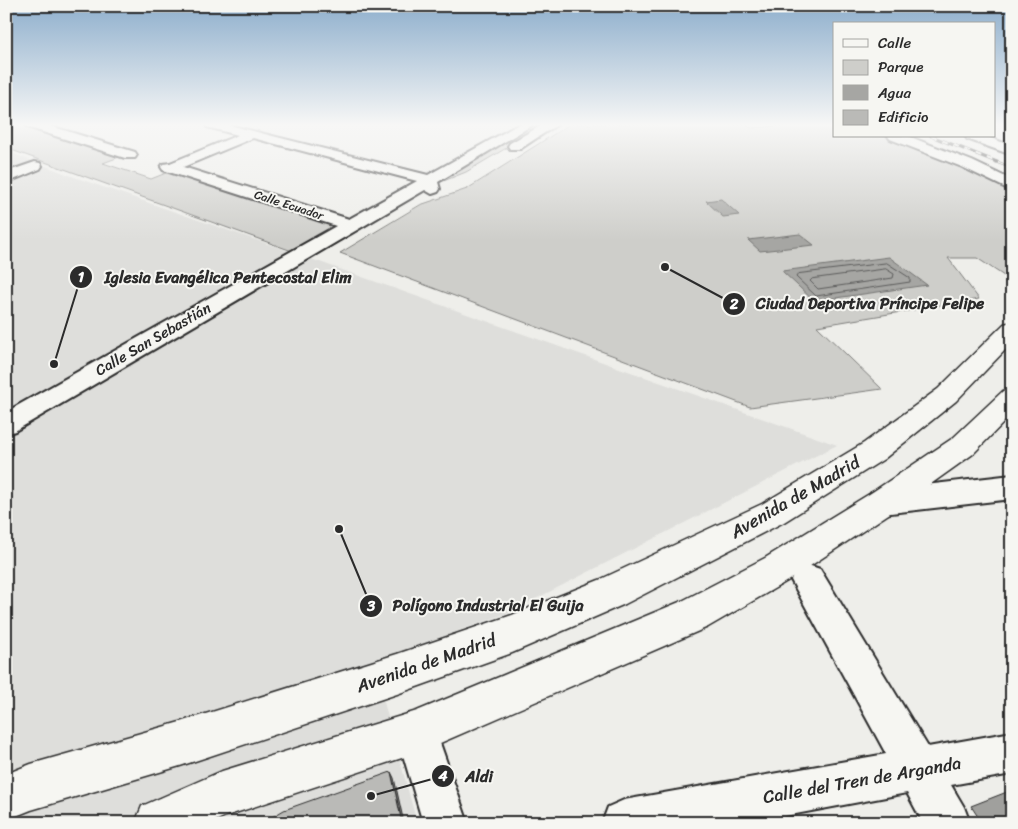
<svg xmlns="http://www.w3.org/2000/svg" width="1018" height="829" viewBox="0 0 1018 829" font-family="Sriracha,sans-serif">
<rect width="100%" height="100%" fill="#eeeeea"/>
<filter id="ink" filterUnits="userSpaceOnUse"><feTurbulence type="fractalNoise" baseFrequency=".02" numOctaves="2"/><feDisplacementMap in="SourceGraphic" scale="10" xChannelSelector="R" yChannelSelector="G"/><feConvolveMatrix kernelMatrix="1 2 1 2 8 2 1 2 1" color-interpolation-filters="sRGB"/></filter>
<g filter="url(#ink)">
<path fill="#dededb" d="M6 151 77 178 300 255 837 445 508 613 373 662 417 823H6Z"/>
<g fill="#cececa" stroke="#7c7c7a">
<path d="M6 124H23L122 156 103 163 151 179 171 171 337 225 292 251 6 148Z"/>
<path d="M570 124H744L751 128 805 124H834V136H884L974 173 1012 191V275L1007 278 977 258H948L979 299 817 326 882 389 750 407 340 253 420 205 467 189Z"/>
<path d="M524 128 535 131 466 172 431 186Z"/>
</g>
<g fill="#a6a6a3" stroke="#757573">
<path d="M721 199 739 215 723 217 706 201Z"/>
<path d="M800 234 814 245 760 251 748 240Z"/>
<path d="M889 257 927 285 814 301 782 271Z"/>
</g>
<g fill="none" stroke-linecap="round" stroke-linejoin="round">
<g stroke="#5c5c5b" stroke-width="1">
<path d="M887 263 910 278V282L816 296 796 277 798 274Z"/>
<path d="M886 269 894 274 893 278 818 289 810 281 812 279Z"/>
</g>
<defs>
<g id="street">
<path d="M26 124H44L135 152 137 155 135 158H125L27 127Z"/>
<path d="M206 124H225L428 175 519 124H534L438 182 440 189 438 192 432 194 425 190 15 431 6 434V412L336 226 163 170 161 167 163 164 170 163 238 135 207 127ZM253 138 417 181 349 219 183 167Z"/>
<path d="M544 124H558L520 149H510L508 146 510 143Z"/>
<path d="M888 136H908L972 161 1012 180V191L962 167 890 139Z"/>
<path d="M965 136H985L1012 146V155L967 139Z"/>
<path d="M35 162 40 163 42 166 40 169 6 183V172Z"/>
<path d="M1012 475V499L882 514 871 511 867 502 871 493 882 490Z"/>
<path d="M808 565 820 569 928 747 1012 732V774L951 785 964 807 970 823H923L907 793 748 823H602L608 807 624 800 886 754 791 580 796 569Z"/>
<path d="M424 734 439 740 468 823H423L403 755 409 740Z"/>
</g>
<g id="highway">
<path d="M1012 322V343L956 401 884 459 784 522 625 604 512 653 397 694 180 766 31 810 6 820V774L31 764 180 722 397 654 512 615 599 580 762 504 864 443 938 389 1004 324Z"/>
<path d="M1012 388V414L973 454 893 511 789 580 708 627 417 753 226 816 210 823H135L142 806 222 771 417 711 682 601 765 558 871 493 953 438 1003 391Z"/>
</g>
</defs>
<use href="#street" stroke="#2b2b2b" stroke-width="4"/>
<use href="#highway" stroke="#2b2b2b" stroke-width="3"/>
<use href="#street" fill="#f6f6f2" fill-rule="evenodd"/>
<use href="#highway" fill="#f6f6f2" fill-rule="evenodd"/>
<defs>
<path id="rail" d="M931 136 1012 168"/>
</defs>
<use href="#rail" stroke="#2b2b2b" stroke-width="3"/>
<use href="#rail" stroke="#f6f6f2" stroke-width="2" stroke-dasharray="6" stroke-linecap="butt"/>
</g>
<path fill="#a0a09d" stroke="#2b2b2b" d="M1012 790V823H982L971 806Z"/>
<path fill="#828280" stroke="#2b2b2b" d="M391 772 394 778 404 823H402Z"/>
<path fill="#babab7" stroke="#2b2b2b" d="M391 772 402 823H262L284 810Z"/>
</g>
<linearGradient id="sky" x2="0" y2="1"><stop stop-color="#8daecc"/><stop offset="0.52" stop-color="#f7f7f6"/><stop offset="1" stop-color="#f7f7f6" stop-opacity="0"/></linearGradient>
<rect width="1018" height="240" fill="url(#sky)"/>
<g text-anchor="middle" stroke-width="4" stroke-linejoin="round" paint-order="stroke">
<g font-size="12" fill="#2b2b2b" stroke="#f6f6f2">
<text transform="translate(289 205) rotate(18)" y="4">Calle Ecuador</text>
</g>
<g font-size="15" fill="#2b2b2b" stroke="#f6f6f2">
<text transform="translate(153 339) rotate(-30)" y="5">Calle San Sebastián</text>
</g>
<g font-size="18" fill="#2b2b2b" stroke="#f6f6f2">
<text transform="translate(795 497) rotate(-30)" y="6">Avenida de Madrid</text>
<text transform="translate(426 663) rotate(-19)" y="6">Avenida de Madrid</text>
<text transform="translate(862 780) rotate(-10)" y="6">Calle del Tren de Arganda</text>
</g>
</g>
<path fill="none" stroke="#2b2b2b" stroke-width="2" d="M54 364L81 277M665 267L734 304M339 529L371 606M371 796L443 776"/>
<g fill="#2b2b2b" stroke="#f6f6f2" stroke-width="2">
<circle cx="54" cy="364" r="5"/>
<circle cx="665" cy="267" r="5"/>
<circle cx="339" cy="529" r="5"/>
<circle cx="371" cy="796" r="5"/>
<circle cx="81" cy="277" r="12"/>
<circle cx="734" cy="304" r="12"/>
<circle cx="371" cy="606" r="12"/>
<circle cx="443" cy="776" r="12"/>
</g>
<g font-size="15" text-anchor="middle" font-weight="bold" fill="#fff">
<text x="81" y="282">1</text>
<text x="734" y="309">2</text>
<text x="371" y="611">3</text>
<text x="443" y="781">4</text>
</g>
<g font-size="16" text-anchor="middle" font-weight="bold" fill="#2b2b2b" stroke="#f6f6f2" stroke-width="4" stroke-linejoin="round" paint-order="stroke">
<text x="228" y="283">Iglesia Evangélica Pentecostal Elim</text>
<text x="870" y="309">Ciudad Deportiva Príncipe Felipe</text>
<text x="488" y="611">Polígono Industrial El Guija</text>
<text x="479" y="782">Aldi</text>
</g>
<rect width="1018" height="829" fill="none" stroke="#f6f6f2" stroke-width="25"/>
<rect x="12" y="12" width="993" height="804" fill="none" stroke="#2b2b2b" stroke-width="2" filter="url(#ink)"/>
<rect x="833" y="22" width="162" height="115" fill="#f6f6f2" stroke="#a5a5a2"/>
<rect x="843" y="39" width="25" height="8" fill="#f6f6f2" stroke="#a5a5a2"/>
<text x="878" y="48" font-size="15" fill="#2b2b2b">Calle</text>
<rect x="843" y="60" width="25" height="15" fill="#cececa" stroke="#a5a5a2"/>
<text x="878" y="72" font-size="15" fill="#2b2b2b">Parque</text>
<rect x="843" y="85" width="25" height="15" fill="#a6a6a3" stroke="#a5a5a2"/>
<text x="878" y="98" font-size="15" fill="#2b2b2b">Agua</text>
<rect x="843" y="110" width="25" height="15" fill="#babab7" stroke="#a5a5a2"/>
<text x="878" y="122" font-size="15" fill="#2b2b2b">Edificio</text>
</svg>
